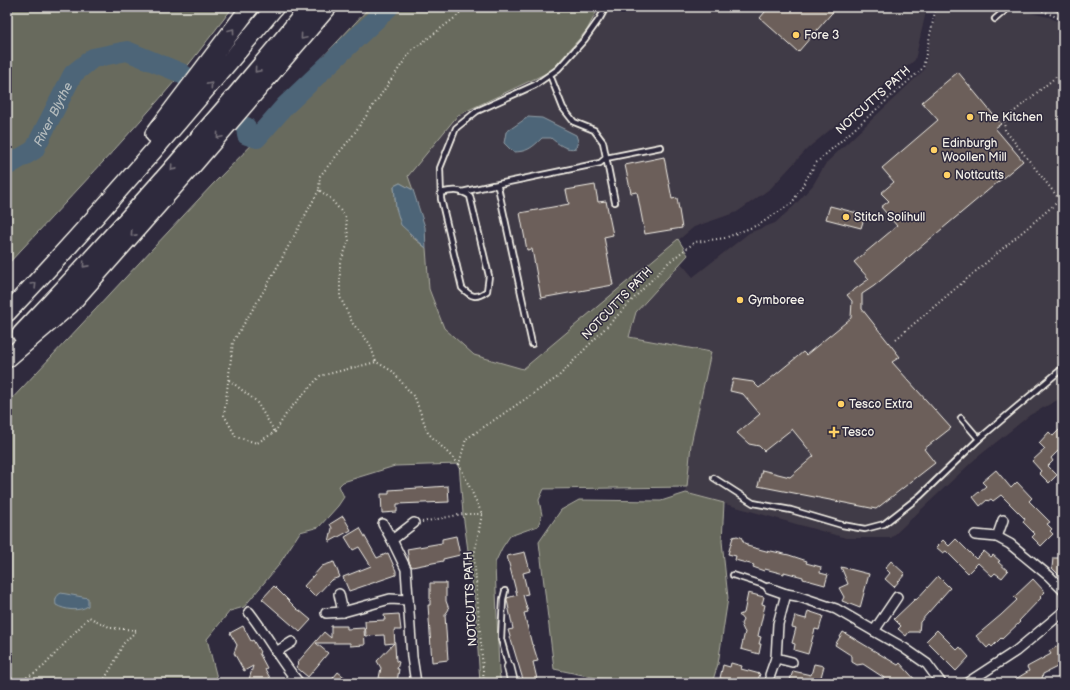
<svg xmlns="http://www.w3.org/2000/svg" width="1070" height="690" viewBox="0 0 1070 690" font-family="'Balsamiq Sans',sans-serif">
<rect width="100%" height="100%" fill="#2f2a3d"/>
<filter id="ink" filterUnits="userSpaceOnUse"><feTurbulence type="fractalNoise" baseFrequency=".025" numOctaves="2"/><feDisplacementMap in="SourceGraphic" scale="8" xChannelSelector="R" yChannelSelector="G"/><feConvolveMatrix kernelMatrix="1 2 1 2 8 2 1 2 1" color-interpolation-filters="sRGB"/></filter>
<g filter="url(#ink)">
<g fill="#413a46">
<path d="M599 7H927L915 60 808 148 771 188 737 212 694 227 523 369 474 355 444 328 429 289 425 227 408 176 458 115 551 71 587 30Z"/>
<path d="M937 7H1019L1021 11 1049 17 1063 24V397L1030 415 974 460 891 538H846L686 493 691 444 629 337 636 312 680 262 693 277 749 233 775 223 794 206 813 185 826 163 924 70Z"/>
</g>
<g fill="#686b5d" stroke="#aeaea2">
<path d="M7 7H233C216 29 199 52 181 74 125 140 66 202 7 265Z"/>
<path d="M370 7H599L587 30 551 71 458 115 408 176 413 190 400 183 394 186 396 208 411 236 426 248 429 289 444 328 474 355 523 369 678 239 688 255 636 312 629 337 711 352 691 444 687 487 544 489 539 500 542 515 538 526 510 536 502 548 495 563 499 671 501 683H480L475 602 463 514 459 464 395 466 343 482 339 486 344 497 338 506 319 527 300 532 278 566 244 607 230 611 207 639 218 682 217 683H7V404L213 184 302 94 311 87 306 75Z"/>
<path d="M686 493 724 503 722 541 728 598 718 664 712 683H621L554 669 539 542 561 510 579 500 661 501Z"/>
</g>
<g fill="#4e6578" stroke="#909da5">
<path d="M528 117 542 118 576 135 578 141 576 148C567 151 558 144 551 138H542C532 148 527 152 513 152L504 143 506 132Z"/>
<path d="M400 183 413 190 425 227 426 248 401 225 396 208 394 186Z"/>
<path d="M61 593 88 598V606C79 612 65 610 56 605 55 599 56 596 61 593Z"/>
</g>
<g fill="none" stroke-linecap="round" stroke-linejoin="round">
<g stroke="#4e6578" stroke-width="20">
<path d="M246 127 247 135 257 138 285 106 389 7"/>
<path id="s1" d="M7 166 34 150 73 74 93 58 127 51 181 73 185 76"/>
</g>
</g>
<g fill="#6c5e5a" stroke="#f4f1e8">
<path d="M769 7H837L798 52 760 18Z"/>
<path d="M958 72 1001 124 995 128 1023 161 874 286 862 294V309L900 357 892 362 951 428 924 449 935 463 876 509 758 486 762 470 790 477 814 456 792 429 764 451 759 446 749 444 737 433 760 414 743 394 730 391 733 379 753 382 759 388 803 352 806 355 851 318 852 301 847 295 869 279 854 262 897 226 881 207 889 201 881 193 894 182 882 168 938 120 922 102Z"/>
<path d="M664 157 672 199 677 198 682 228 645 234 637 192 631 193 625 165Z"/>
<path d="M595 185 598 202 606 201 613 235 604 237 613 285 541 298 532 249 527 250 520 213 569 204 566 190Z"/>
<path d="M830 206 865 215 861 228 826 219Z"/>
<path d="M1063 426V446L1051 458 1053 461 1048 466 1057 475 1049 483 1039 473 1041 471 1032 461 1045 449 1039 443 1049 432 1053 436Z"/>
<path d="M996 470 1011 488 1017 482 1032 498 1029 501 1050 522 1047 524 1052 529 1050 531 1053 534 1041 546 1032 537 1035 534 1023 522 1025 519 1001 495 993 501 991 499 988 501 987 500 980 506 973 497 986 486 982 482Z"/>
<path d="M448 486 449 502 397 504V512L382 513 381 494H389V490Z"/>
<path d="M343 516 351 530 329 542 332 528 330 524Z"/>
<path d="M360 528 377 558 388 553 396 571V575L349 591 343 577 371 566 359 547 353 550 345 537Z"/>
<path d="M456 536 460 555 443 559V561L412 567 409 562 407 549 442 543V539Z"/>
<path d="M737 536 741 537 744 543 747 544V546L770 552 771 551 789 555 807 561 806 563 821 567 820 573 828 575 825 585 803 579V577L784 572V574L765 569 764 571 753 567 754 565 735 560 736 556 728 554 733 537Z"/>
<path d="M956 539 976 559 984 551 991 557 993 555 1000 561 998 562 1008 571 1002 578 995 573 992 576 978 563 968 573 946 551 943 553 936 547 943 540 949 546Z"/>
<path d="M525 552 530 571 523 573 528 594 523 595 528 612 524 613 532 645H533L538 661 533 662 538 683H524L508 630 513 629 507 600V598L517 595 507 556Z"/>
<path d="M1053 558H1063V579L1052 568Z"/>
<path d="M891 561 905 574 894 587 885 579 890 573 885 568Z"/>
<path d="M334 562 340 577 331 580 315 597 304 586 322 566Z"/>
<path d="M841 567 869 574 860 608 842 601 844 597 839 588 848 584Z"/>
<path d="M938 576 950 588 920 622 919 632H909L906 636 898 629 901 626 894 619 915 599 916 600Z"/>
<path d="M1033 579 1045 592 1040 597 1041 598 1019 621 1020 622 1002 639 1001 638 992 647 990 645 987 648 976 636 1001 615 1017 600 1014 597Z"/>
<path d="M430 583H446V601L449 609 445 615 448 660 432 662 428 605H430Z"/>
<path d="M274 586 298 610H299L311 620 300 632 262 599Z"/>
<path d="M748 593 764 597 762 604 765 605 758 636 761 637 759 644H761L759 654 741 649 745 632 744 631 741 624 743 620 739 615 744 613Z"/>
<path d="M808 611 823 616 819 630 815 629 808 654 794 650 795 644 792 643 796 628 792 627 795 616 806 619Z"/>
<path d="M399 614 401 630H394L396 661 399 662 397 669H399L397 682 379 678 381 668 377 661 394 643 385 644 384 635 366 636 365 621 385 620 384 615Z"/>
<path d="M243 626 251 641 253 640 260 652 259 653 267 668 265 669 273 683H248L253 666 244 671 234 653 237 645 230 633Z"/>
<path d="M331 626H347V629L364 628 365 645 350 646V643H316L328 653 308 677 296 667 298 664 297 663 324 632 331 638Z"/>
<path d="M937 630 957 650 960 647 969 657 956 671 926 641Z"/>
<path d="M843 632 898 665 900 663 918 683H892L863 664 857 665 852 662V656L835 645Z"/>
<path d="M1063 643V664L1043 674 1041 683 1034 681 1031 683H1009L1029 671 1027 667 1051 654 1049 651Z"/>
<path d="M731 663 742 666 741 669 760 674 757 683H725L726 680 720 678 723 665 730 667Z"/>
<path d="M814 664 824 666 821 677 829 679V683H789L793 671 811 675Z"/>
<path d="M338 672 352 683H329Z"/>
</g>
<g fill="none" stroke-linecap="round" stroke-linejoin="round">
<defs>
<g id="service">
<path d="M1056 7 1063 9"/>
<path d="M995 19 1009 7"/>
<path d="M550 75 563 108 574 122 594 130 603 142 615 202"/>
<path d="M494 185 600 163 606 158 661 147"/>
<path d="M462 192 493 185 498 187 532 344"/>
<path d="M441 193C452 190 460 189 470 196L489 276 487 291C476 299 471 297 462 288L441 199 440 168 456 128 477 111 535 85 558 69 585 39 600 18 606 7"/>
<path d="M961 418 979 439 1063 368"/>
<path d="M714 478 753 503 791 510 842 525 865 529 884 524 920 496 979 439"/>
<path d="M733 575 761 584 769 588"/>
<path d="M505 591 503 599 501 639 509 667"/>
</g>
<g id="minor">
<path d="M414 523 392 540 406 569 412 657 416 683"/>
<path d="M383 524 392 540"/>
<path d="M975 535 997 537 1010 544 1049 576 1063 590"/>
<path d="M997 537 1003 520"/>
<path d="M769 588 786 594"/>
<path d="M339 594 343 612"/>
<path d="M249 612C267 635 280 661 299 683"/>
<path d="M326 613 343 612 390 599 408 600"/>
<path d="M874 631 897 597"/>
<path d="M276 652 292 642"/>
<path d="M792 662 776 658 778 624 786 594 797 596 836 609 874 631 904 648 927 664 941 683"/>
<path d="M509 667 513 683"/>
<path d="M770 675 776 658"/>
<path d="M967 683 1016 651 1063 612"/>
</g>
<g id="motorway">
<path d="M154 134 250 7"/>
<path d="M7 313C100 215 189 111 275 7"/>
<path d="M21 334C121 229 217 120 309 7"/>
<path d="M7 359 70 305 195 163 328 7"/>
</g>
</defs>
<use href="#service" stroke="#f4f1e8" stroke-width="8"/>
<use href="#minor" stroke="#f4f1e8" stroke-width="12"/>
<use href="#motorway" stroke="#f4f1e8" stroke-width="20"/>
<g stroke="#f4f1e8" stroke-width="2" stroke-dasharray="1 3" stroke-linecap="butt">
<path d="M1041 7 1043 11 1063 20"/>
<path d="M319 190 269 282 233 342 224 415 236 437 257 443 275 432 288 411 320 376 376 362"/>
<path d="M896 339 1060 200 1005 130 1004 122 1010 115 1063 71"/>
<path d="M229 380 256 401 275 432"/>
<path d="M459 464 428 433 415 398 392 371 376 362 370 344 353 324 340 297V263L349 241 345 216 330 198 319 190 320 176 351 138 411 51 456 17 465 7"/>
<path d="M422 522 463 514H482"/>
<path d="M16 683 33 674 44 666 89 617 111 628 137 630 123 644 113 665 102 683"/>
<path d="M484 683 474 556 482 514 459 464 466 439 558 377 669 262 695 242 725 238 760 224 792 203 816 163 923 68 936 7"/>
</g>
<use href="#service" stroke="#2f2a3d" stroke-width="4.5"/>
<use href="#minor" stroke="#2f2a3d" stroke-width="9"/>
<use href="#motorway" stroke="#2f2a3d" stroke-width="17"/>
</g>
<defs><path id="oneway-chevron" d="M-2-3.5L2.5 0L-2 3.5" fill="none" stroke-width="1.6" stroke-linecap="round" stroke-linejoin="round"/></defs>
<g stroke="#747079">
<use href="#oneway-chevron" transform="translate(232 31) rotate(-53)"/>
<use href="#oneway-chevron" transform="translate(303 37) rotate(130)"/>
<use href="#oneway-chevron" transform="translate(257 70) rotate(131)"/>
<use href="#oneway-chevron" transform="translate(210 85) rotate(-49)"/>
<use href="#oneway-chevron" transform="translate(219 136) rotate(130)"/>
<use href="#oneway-chevron" transform="translate(173 168) rotate(132)"/>
<use href="#oneway-chevron" transform="translate(133 234) rotate(132)"/>
<use href="#oneway-chevron" transform="translate(85 265) rotate(132)"/>
<use href="#oneway-chevron" transform="translate(34 285) rotate(-46)"/>
</g>
</g>
<g fill="#ffd166" stroke="#2f2a3d" stroke-width="1.5">
<circle cx="796" cy="35" r="4"/>
<circle cx="970" cy="117" r="4"/>
<circle cx="934" cy="150" r="4"/>
<circle cx="947" cy="175" r="4"/>
<circle cx="846" cy="217" r="4"/>
<circle cx="740" cy="300" r="4"/>
<circle cx="841" cy="404" r="4"/>
<path d="M832 426h4v4h4v4h-4v4h-4v-4h-4v-4h4z"/>
</g>
<g text-anchor="middle" stroke-width="3" stroke-linejoin="round" paint-order="stroke">
<g font-size="12" fill="#f4f1e8" stroke="#2f2a3d" text-anchor="start">
<text x="804" y="39">Fore 3</text>
<text x="978" y="121">The Kitchen</text>
<text x="942" y="147">Edinburgh<tspan x="942" dy="14">Woollen Mill</tspan></text>
<text x="955" y="179">Nottcutts</text>
<text x="854" y="221">Stitch Solihull</text>
<text x="748" y="304">Gymboree</text>
<text x="849" y="408">Tesco Extra</text>
<text x="842" y="436">Tesco</text>
</g>
<g font-size="12" fill="#f4f1e8" stroke="#2f2a3d">
<text transform="translate(873 100) rotate(-42)" y="4">NOTCUTTS PATH</text>
<text transform="translate(617 303) rotate(-46)" y="4">NOTCUTTS PATH</text>
<text transform="translate(470 599) rotate(-93)" y="4">NOTCUTTS PATH</text>
</g>
<g font-size="13" font-style="italic" fill="#b2b9bb" stroke="#2f2a3d">
<text dy="5" stroke="none"><textPath href="#s1" startOffset="72">River Blythe</textPath></text>
</g>
</g>
<rect width="1070" height="690" fill="none" stroke="#2f2a3d" stroke-width="24"/>
<rect x="12" y="12" width="1046" height="666" fill="none" stroke="#f4f1e8" stroke-width="1.5" filter="url(#ink)"/>
</svg>
